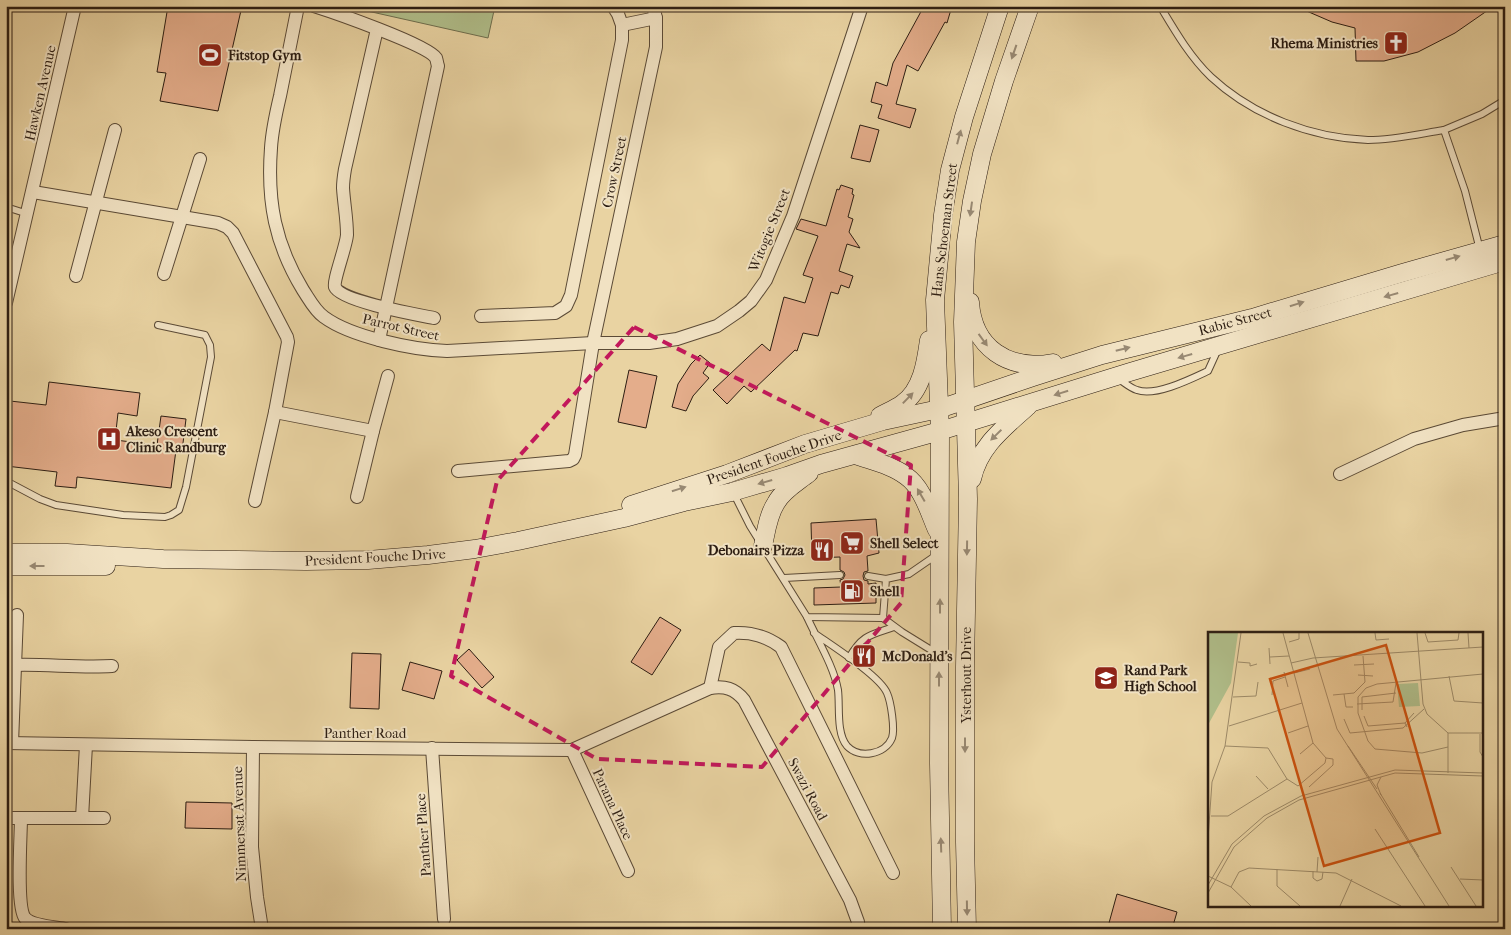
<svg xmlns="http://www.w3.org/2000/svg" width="1511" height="935" viewBox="0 0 1511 935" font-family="'IM FELL French Canon',serif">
<rect width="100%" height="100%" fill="#e9d3a2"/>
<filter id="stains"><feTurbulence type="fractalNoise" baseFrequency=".004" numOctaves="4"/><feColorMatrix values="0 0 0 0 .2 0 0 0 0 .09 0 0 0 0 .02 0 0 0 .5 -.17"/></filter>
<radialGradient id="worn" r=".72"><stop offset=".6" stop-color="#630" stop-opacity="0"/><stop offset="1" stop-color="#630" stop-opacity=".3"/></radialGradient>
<path fill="#b0be8a" stroke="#6e6e4e" d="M345 6H495L488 38Z"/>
<g fill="#e4ad8b" stroke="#2c1d12">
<path d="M168 6H242L218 111 160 101 166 73 157 72Z"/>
<path d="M924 6H952L947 23 945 22 918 71 907 65 896 104 916 109 910 128 878 118 882 105 871 102 876 82 887 86 893 63Z"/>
<path d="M1295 6H1494L1455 33 1418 52 1384 61H1356L1355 28 1332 22Z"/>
<path d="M860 125 879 130 870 162 851 158Z"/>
<path d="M841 185 853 189 852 194 854 195 848 217 853 219 849 232 860 248 847 244 839 271 853 276 849 288 841 285 838 294 831 292 818 336 803 333 797 351 795 350 751 392 744 386 727 404 713 390 762 344 770 351 784 297 805 303 813 278 803 275 818 236 796 229 801 219 826 226 837 189 839 190Z"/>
<path d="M700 355 710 363 703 373 709 378 693 396 686 411 672 407 678 384 691 364Z"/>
<path d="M629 370 657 376 646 428 618 422Z"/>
<path d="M49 382 140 393 137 416 118 413 115 440 157 445 161 416 186 419 182 451 176 450 171 488 77 477 76 488 55 486 57 472 6 466V417H8L10 401 46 405Z"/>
<path d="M876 519 879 553 867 556 868 571 864 572 863 576 864 580 868 581V584L876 583V603L814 605V588L841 587 840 580 843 579 845 575 844 572 840 570V557L812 558 811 523Z"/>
<path d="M660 617 681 630 652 675 631 662Z"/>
<path d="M469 649 494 677 482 688 457 660Z"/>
<path d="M352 653 381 654 379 709 350 708Z"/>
<path d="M410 662 442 671 434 699 402 690Z"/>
<path d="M186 802 232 803V829L185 828Z"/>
<path d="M1117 894 1177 912 1172 929H1130L1109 923Z"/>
</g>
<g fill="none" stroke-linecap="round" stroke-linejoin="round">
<defs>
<g id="lane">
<path d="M1160 6C1175 31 1190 57 1211 77 1253 116 1312 138 1368 140 1393 140 1419 134 1444 130"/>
<path d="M6 207 28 214"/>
<path d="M1480 250 1465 191 1444 130 1482 114 1505 100"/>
<path d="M1117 378C1124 382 1130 388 1137 390 1155 397 1191 379 1208 371L1218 349"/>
<path d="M6 481 40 499 56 505 123 515 165 517 171 515 179 510 186 487 211 357 210 345 205 335 158 325"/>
<path d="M733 492 750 526 807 617 883 618 902 632 936 653"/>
<path d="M868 576 886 579"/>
<path d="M784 578 840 575"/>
<path d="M807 617C817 639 834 667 838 690 840 706 836 733 847 746 859 759 885 755 892 738 895 729 891 702 887 693 880 676 831 645 814 633"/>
<path d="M883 618 886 579 909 574 938 554"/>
<path d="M849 658C862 635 870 635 894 627"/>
</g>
<g id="street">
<path d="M298 6C292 36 286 66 280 96 276 113 272 131 271 148 267 202 275 244 303 290 309 299 315 311 324 317 351 337 414 350 447 351L593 343H649L677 339 717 326 739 311 751 301 766 280 793 216 862 6"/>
<path d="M314 6C333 12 428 45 436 58 437 61 437 63 438 66L379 340"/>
<path d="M613 6 618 14 622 25 656 18"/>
<path d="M377 29 345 169C344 175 343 182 343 188 344 204 347 219 347 235 346 247 333 280 335 287 340 301 419 315 434 318"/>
<path d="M33 192 218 223 227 227 233 233 287 337 288 342 275 412 255 501"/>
<path d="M164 274 200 159"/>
<path d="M76 276 115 130"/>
<path d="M6 303 75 6"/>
<path d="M481 316 555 313 566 306 571 295 622 40V25"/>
<path d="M275 412 373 431 388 376"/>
<path d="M458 471 569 461 573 459 575 455 593 343 656 47V18L653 6"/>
<path d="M1340 474 1414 439 1463 425 1505 418"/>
<path d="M357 497 373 431"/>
<path d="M15 665C47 664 80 668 112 666"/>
<path d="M710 688 719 647 734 633C752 632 766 636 781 647L893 873"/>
<path d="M6 743 253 747 572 750 710 688C725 686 734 688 744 700L850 900 858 922 859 929"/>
<path d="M12 743 17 615"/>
<path d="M253 747 252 847 257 897 262 929"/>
<path d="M432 748 444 919"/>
<path d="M572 750 628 871"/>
<path d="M6 818H104"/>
<path d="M21 818C21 835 16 907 25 918 32 926 56 927 66 929"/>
<path d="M82 818 86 745"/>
</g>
<g id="secondary">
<path d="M970 302C973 348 1008 371 1053 363"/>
<path d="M880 416C887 412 895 409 902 404 922 391 926 362 929 340"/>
<path d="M855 455C872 461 892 465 906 476 923 488 929 512 937 530"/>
<path d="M972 479C979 446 1005 427 1028 406"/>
<path d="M631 505 727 474 805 444 883 421 939 409 1033 377 1102 355 1252 318 1402 273 1505 244"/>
<path d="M763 546C766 532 768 515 776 503 783 490 798 482 809 473"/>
<path d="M6 553H67L163 559 306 561 368 560 428 555 475 549 518 541 624 518 684 502 732 492 787 476 821 464 940 431 1130 372 1505 261"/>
<path d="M6 566H106"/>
<path d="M942 929 939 763 940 431 935 300 943 215 950 170 964 117 1000 6"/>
<path d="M967 929 965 842V667L968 499 963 322 966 242 972 201 982 154 1004 81 1030 6"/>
</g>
</defs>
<use href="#lane" stroke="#5b4a36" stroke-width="8"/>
<use href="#street" stroke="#5b4a36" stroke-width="14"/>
<use href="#secondary" stroke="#2c1d12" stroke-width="19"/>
<use href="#lane" stroke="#f1e2c3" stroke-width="6"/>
<use href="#street" stroke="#f1e2c3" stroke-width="12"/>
<use href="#secondary" stroke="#f1e2c3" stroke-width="18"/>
</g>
<defs><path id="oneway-solid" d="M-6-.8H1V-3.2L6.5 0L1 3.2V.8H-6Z" transform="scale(1.25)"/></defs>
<g fill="#988973">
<use href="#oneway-solid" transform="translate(1014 52) rotate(109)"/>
<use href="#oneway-solid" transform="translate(959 137) rotate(-75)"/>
<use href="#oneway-solid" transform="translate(971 209) rotate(98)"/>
<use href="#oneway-solid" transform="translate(1453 258) rotate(-16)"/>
<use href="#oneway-solid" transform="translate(1391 295) rotate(164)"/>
<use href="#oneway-solid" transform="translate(1297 304) rotate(-17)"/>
<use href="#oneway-solid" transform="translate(983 340) rotate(54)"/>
<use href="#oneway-solid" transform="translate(1123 349) rotate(-14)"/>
<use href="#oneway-solid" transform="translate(1185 356) rotate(164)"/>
<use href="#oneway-solid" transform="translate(1061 393) rotate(163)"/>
<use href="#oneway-solid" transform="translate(908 398) rotate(-46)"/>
<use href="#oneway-solid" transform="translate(996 435) rotate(136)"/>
<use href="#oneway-solid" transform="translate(765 482) rotate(164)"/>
<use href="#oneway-solid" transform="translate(679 489) rotate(-18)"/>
<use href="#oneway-solid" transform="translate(921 495) rotate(-120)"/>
<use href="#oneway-solid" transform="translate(967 548) rotate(91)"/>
<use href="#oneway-solid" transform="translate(37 566) rotate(-180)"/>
<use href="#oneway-solid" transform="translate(940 606) rotate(-90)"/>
<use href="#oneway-solid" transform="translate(939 679) rotate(-90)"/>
<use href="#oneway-solid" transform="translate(965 745) rotate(90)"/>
<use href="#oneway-solid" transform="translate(941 845) rotate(-92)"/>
<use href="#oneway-solid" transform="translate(967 908) rotate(89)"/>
</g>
<path fill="none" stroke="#c2185b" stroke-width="4" stroke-dasharray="10 6" stroke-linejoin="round" d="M634 327 911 465 901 603 762 767 597 759 451 676 497 481Z"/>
<defs>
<symbol id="church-square" viewBox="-11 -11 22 22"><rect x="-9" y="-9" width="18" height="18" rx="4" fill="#8f2418" stroke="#f1e2c3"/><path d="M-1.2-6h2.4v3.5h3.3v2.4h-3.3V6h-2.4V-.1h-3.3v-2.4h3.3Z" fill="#fff"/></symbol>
<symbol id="stadium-square" viewBox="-11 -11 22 22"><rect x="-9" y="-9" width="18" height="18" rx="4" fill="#8f2418" stroke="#f1e2c3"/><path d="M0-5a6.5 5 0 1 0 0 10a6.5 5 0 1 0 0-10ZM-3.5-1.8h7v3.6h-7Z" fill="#fff"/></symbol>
<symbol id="hospital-square" viewBox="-11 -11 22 22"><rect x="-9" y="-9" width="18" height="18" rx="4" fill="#8f2418" stroke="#f1e2c3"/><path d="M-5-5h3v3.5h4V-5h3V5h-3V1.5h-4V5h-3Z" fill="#fff"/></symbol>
<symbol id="supermarket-square" viewBox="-11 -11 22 22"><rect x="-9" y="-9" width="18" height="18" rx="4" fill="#8f2418" stroke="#f1e2c3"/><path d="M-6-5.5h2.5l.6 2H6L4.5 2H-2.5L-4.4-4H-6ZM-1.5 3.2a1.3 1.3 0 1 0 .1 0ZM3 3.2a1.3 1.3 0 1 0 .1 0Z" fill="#fff"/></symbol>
<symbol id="restaurant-square" viewBox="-11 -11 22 22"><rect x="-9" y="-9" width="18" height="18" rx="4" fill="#8f2418" stroke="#f1e2c3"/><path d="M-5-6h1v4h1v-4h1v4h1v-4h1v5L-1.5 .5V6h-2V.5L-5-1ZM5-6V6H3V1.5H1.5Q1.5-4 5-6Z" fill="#fff"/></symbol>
<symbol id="fuel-square" viewBox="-11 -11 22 22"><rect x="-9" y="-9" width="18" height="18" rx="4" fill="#8f2418" stroke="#f1e2c3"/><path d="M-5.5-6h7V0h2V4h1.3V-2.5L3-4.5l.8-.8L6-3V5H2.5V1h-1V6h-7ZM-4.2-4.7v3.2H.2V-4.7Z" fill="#fff"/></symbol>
<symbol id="school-square" viewBox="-11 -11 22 22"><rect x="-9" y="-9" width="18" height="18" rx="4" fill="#8f2418" stroke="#f1e2c3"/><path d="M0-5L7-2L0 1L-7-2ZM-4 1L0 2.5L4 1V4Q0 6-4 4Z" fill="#fff"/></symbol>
</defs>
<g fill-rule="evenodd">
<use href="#church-square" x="1382" y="29" width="28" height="28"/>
<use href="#stadium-square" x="196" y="41" width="28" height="28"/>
<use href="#hospital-square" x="95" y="425" width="28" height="28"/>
<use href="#supermarket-square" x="838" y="529" width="28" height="28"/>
<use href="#restaurant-square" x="808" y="536" width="28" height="28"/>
<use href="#fuel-square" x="838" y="577" width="28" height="28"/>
<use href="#restaurant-square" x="850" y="642" width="28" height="28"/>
<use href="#school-square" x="1092" y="664" width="28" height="28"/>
</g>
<g text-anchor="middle" stroke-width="4" stroke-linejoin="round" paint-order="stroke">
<g font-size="14" font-weight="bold" fill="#2c1d12" stroke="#f1e2c3" text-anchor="start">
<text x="1378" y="48" text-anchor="end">Rhema Ministries</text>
<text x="228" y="60">Fitstop Gym</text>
<text x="126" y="436">Akeso Crescent<tspan x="126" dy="16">Clinic Randburg</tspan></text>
<text x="870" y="548">Shell Select</text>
<text x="804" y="555" text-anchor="end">Debonairs Pizza</text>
<text x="870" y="596">Shell</text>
<text x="882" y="661">McDonald's</text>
<text x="1124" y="675">Rand Park<tspan x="1124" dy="16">High School</tspan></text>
</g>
<g font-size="14" fill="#2c1d12" stroke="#f1e2c3">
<text transform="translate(40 93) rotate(-77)" y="5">Hawken Avenue</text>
<text transform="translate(614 172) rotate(-78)" y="5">Crow Street</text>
<text transform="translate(769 230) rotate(-68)" y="5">Witogie Street</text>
<text transform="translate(944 230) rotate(-83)" y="5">Hans Schoeman Street</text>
<text transform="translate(1235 321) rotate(-15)" y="5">Rabie Street</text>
<text transform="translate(401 327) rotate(13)" y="5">Parrot Street</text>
<text transform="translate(774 457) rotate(-19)" y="5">President Fouche Drive</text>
<text transform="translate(375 557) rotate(-3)" y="5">President Fouche Drive</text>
<text transform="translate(966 675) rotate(-90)" y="5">Ysterhout Drive</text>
<text x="365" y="738">Panther Road</text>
<text transform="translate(808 789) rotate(62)" y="5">Swazi Road</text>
<text transform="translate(613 804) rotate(65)" y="5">Parana Place</text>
<text transform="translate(239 824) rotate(-92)" y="5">Nimmersat Avenue</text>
<text transform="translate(423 835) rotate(-94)" y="5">Panther Place</text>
</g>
</g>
<g transform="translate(1208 632)">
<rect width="275" height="275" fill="#e9d3a2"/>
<path d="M0 1H30L23 51 0 93ZM210 51 212 74 191 75 189 52Z" fill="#b0be8a"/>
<path fill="none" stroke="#9d8a68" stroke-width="1" d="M75 1 105 111 118 126M100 1 129 97 241 274M167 1 168 8 181 7M209 1 215 72 219 82 240 101V141M217 1 220 10 250 8 251 1M260 1 261 16M81 10 91 7V1M61 16 62 32M62 25 81 24M30 30 42 31V34L49 32M83 31 105 26 275 15M146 33 166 32M76 40 80 55M86 41 102 37M150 43 165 44M241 44 246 69 275 71M136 62 138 75H145M64 63 65 49 77 45M125 63 146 61 157 50 155 24M25 65 48 64 50 50M149 72 185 70 188 51M154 78V65L188 61M156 84 160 94 197 91M136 87 142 101 195 96 216 77M21 94 94 71M199 95 197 91 206 81M80 101 100 94M240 101H275M272 102V120L275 125M17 114 60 116 79 147 90 154 117 131 118 126M140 114 169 157M240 115 214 121 167 117 160 109 150 81V65L158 56 169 52 275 42M92 122 105 111M48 144 60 157M101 155 125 133V127L118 126M172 161 211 225M173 163 169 153 173 145M3 184H20L79 147M167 197 217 274M0 207 4 150 17 114 33 1M243 235 268 274M69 237V254L92 274M105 239V246L109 249 114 247 115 240M109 240 110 225M0 244 23 255 43 274M252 247 275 248M0 253 24 212 56 184 93 164 187 138 275 141M23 255 31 240 41 236 128 241 193 274M0 261 26 215 59 186 91 168 187 141 275 144M132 274 144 247"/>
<path fill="#cc500d" fill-opacity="0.15" stroke="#cc500d" stroke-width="2.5" d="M178 13 232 201 116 234 62 47Z"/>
<rect width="275" height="275" fill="none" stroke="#2c1d12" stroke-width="2.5"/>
</g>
<rect width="1511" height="935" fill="none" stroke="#e9d3a2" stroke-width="25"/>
<rect x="8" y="8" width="1496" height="920" fill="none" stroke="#2c1d12" stroke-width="2.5"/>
<rect x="12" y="12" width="1486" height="910" fill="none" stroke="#2c1d12"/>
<rect width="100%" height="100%" filter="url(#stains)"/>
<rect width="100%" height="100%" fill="url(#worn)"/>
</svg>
